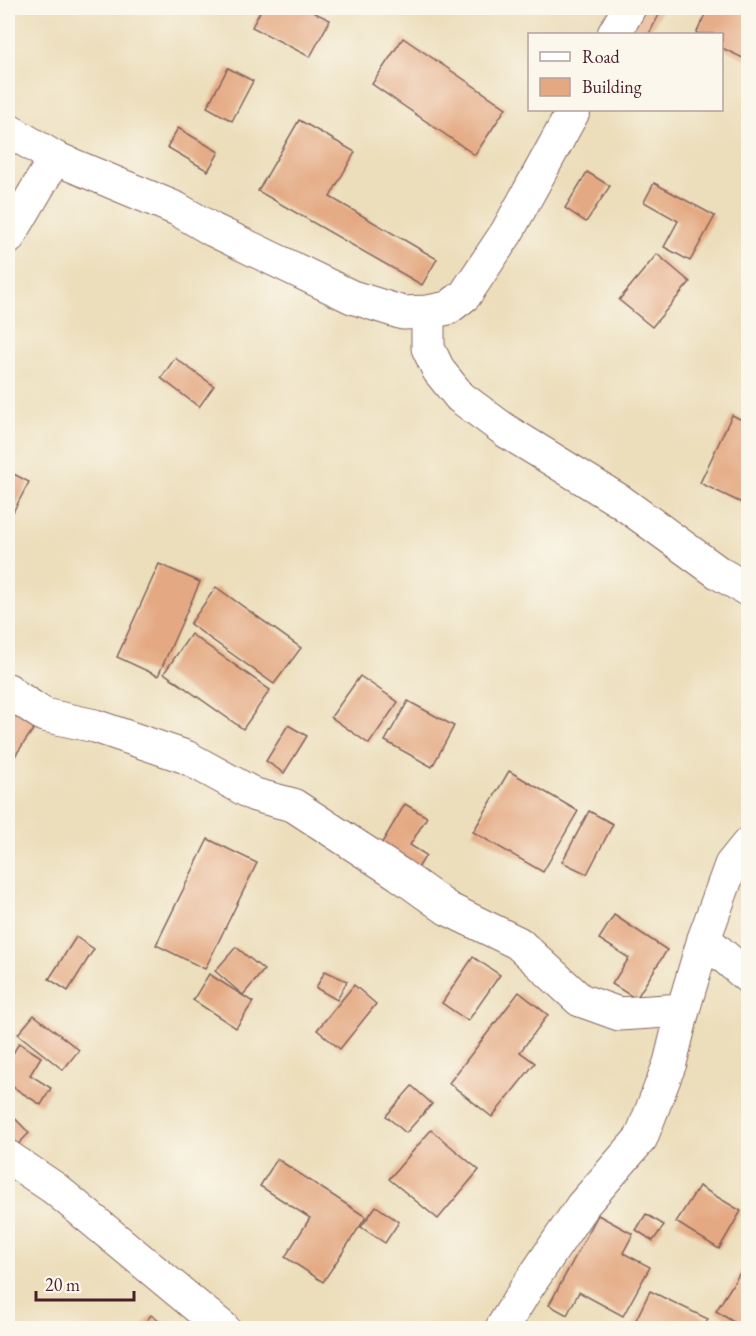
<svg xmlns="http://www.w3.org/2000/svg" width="756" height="1336" viewBox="0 0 756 1336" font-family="'EB Garamond',serif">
<rect width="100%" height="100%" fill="#fbf7ec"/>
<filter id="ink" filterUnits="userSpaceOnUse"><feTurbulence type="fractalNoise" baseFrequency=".0167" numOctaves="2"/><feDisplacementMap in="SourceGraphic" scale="12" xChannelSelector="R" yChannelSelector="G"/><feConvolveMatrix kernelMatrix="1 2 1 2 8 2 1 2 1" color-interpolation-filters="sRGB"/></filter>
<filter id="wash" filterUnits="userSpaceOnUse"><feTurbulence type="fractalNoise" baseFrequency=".008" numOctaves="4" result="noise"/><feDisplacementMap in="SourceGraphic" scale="24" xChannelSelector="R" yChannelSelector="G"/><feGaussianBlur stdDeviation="1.35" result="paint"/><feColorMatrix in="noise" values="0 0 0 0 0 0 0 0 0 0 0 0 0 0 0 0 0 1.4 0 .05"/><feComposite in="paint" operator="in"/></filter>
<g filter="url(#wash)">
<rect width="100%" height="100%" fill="#ecdebb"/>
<g id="blocks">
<g fill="#e4a982">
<path d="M262 8H310L309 10 330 20 310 57 252 27Z"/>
<path d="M642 8H653L661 11 649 34H640L631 30Z"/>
<path d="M708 8H748V51L745 59 722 48V34H696Z"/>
<path d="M403 38 506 108 475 155 372 84Z"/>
<path d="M228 68 253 81 232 121 207 107Z"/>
<path d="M299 120 355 152 330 197 437 259 422 285 258 191Z"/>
<path d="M178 128 219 152 208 171 167 147Z"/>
<path d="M587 172 610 186 586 222 565 208Z"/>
<path d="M654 183 715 216 690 261 664 247 678 221 644 202Z"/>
<path d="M657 254 690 282 652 327 619 300Z"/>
<path d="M175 358 214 386 199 407 161 378Z"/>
<path d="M732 415 748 423V506L700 483Z"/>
<path d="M8 471 29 482 13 512 8 509Z"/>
<path d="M159 564 200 582 158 676 117 657Z"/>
<path d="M216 587 301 648 274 684 190 624Z"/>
<path d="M191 634 270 690 243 729 164 673Z"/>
<path d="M360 676 398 702 369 744 331 717Z"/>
<path d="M8 700 39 721 13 759 8 755Z"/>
<path d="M408 701 454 726 432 767 385 741Z"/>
<path d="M288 725 307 736 284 773 266 761Z"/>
<path d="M509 771 578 811 543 872 473 832Z"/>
<path d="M405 804 427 817 410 845 426 855 412 878 374 856Z"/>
<path d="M589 811 613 824 587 874 562 862Z"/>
<path d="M208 839 257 863 205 969 156 945Z"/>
<path d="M614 915 667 950 636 999 612 984 629 958 599 939Z"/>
<path d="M76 937 94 949 68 991 49 979Z"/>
<path d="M236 947 264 970 243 995 215 971Z"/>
<path d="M473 957 500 975 468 1021 442 1003Z"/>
<path d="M325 971 347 981 337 1000 316 988Z"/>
<path d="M209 974 253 1002 236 1028 193 1000Z"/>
<path d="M354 985 376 1004 340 1049 317 1030Z"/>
<path d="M519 992 548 1015 520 1052 535 1063 492 1117 449 1083Z"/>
<path d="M34 1015 79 1050 63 1070 18 1034Z"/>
<path d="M19 1043 41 1057 30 1075 51 1088 41 1105 8 1084V1062Z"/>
<path d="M412 1086 432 1104 406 1133 386 1116Z"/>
<path d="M8 1111 29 1133 8 1155Z"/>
<path d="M431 1130 479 1170 438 1219 389 1179Z"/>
<path d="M277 1159 366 1217 323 1282 285 1257 310 1218 260 1186Z"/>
<path d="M699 1186 741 1211 719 1249 676 1222Z"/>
<path d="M376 1206 399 1222 385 1243 361 1227Z"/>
<path d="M646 1214 664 1225 653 1241 636 1230Z"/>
<path d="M598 1215 633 1234 623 1253 650 1267 623 1316 579 1292 567 1315 549 1305Z"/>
<path d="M741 1271 748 1276V1328H743L716 1311Z"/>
<path d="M650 1291 708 1319 703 1328H632Z"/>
<path d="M151 1315 169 1328H141Z"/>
</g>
</g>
</g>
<g filter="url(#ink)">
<use href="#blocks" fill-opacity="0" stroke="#83625d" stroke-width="1.5"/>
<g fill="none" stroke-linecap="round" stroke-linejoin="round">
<defs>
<g id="minor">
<path d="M614 34 629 8"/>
<path d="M8 130 55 158 177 209 213 230 352 297 403 313 428 312 448 308 465 295 507 232 574 110"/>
<path d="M8 238 55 158"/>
<path d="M428 312V348L439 371 460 397 506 431 620 501 719 573 748 590"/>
<path d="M8 690 12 694 44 715 95 726 186 757 255 795 293 805 399 874 448 909 518 943 580 1000 619 1014 683 1010"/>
<path d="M704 939 748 977"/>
<path d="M8 1157 54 1188 223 1328"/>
<path d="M502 1328 526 1289 582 1206 641 1138 670 1063 683 1010 704 939 731 865 748 844"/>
</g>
</defs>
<use href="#minor" stroke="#83625d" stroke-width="35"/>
<use href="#minor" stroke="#fff" stroke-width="33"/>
</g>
</g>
<rect width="756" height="1336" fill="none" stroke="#fbf7ec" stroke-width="30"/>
<rect x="528" y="33" width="195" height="78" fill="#fbf7ec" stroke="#b4a19f" stroke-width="1.5"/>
<rect x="540" y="52" width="30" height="9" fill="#ffffff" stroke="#b4a19f" stroke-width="1.5"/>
<text x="582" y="63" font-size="18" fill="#4a1f2b">Road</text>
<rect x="540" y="78" width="30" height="18" fill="#e4a982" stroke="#b4a19f" stroke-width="1.5"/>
<text x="582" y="93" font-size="18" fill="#4a1f2b">Building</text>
<path d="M36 1291v9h98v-9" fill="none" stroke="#4a1f2b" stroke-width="3"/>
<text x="45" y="1291" font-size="18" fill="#4a1f2b" stroke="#fbf7ec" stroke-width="4.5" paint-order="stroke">20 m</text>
</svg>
